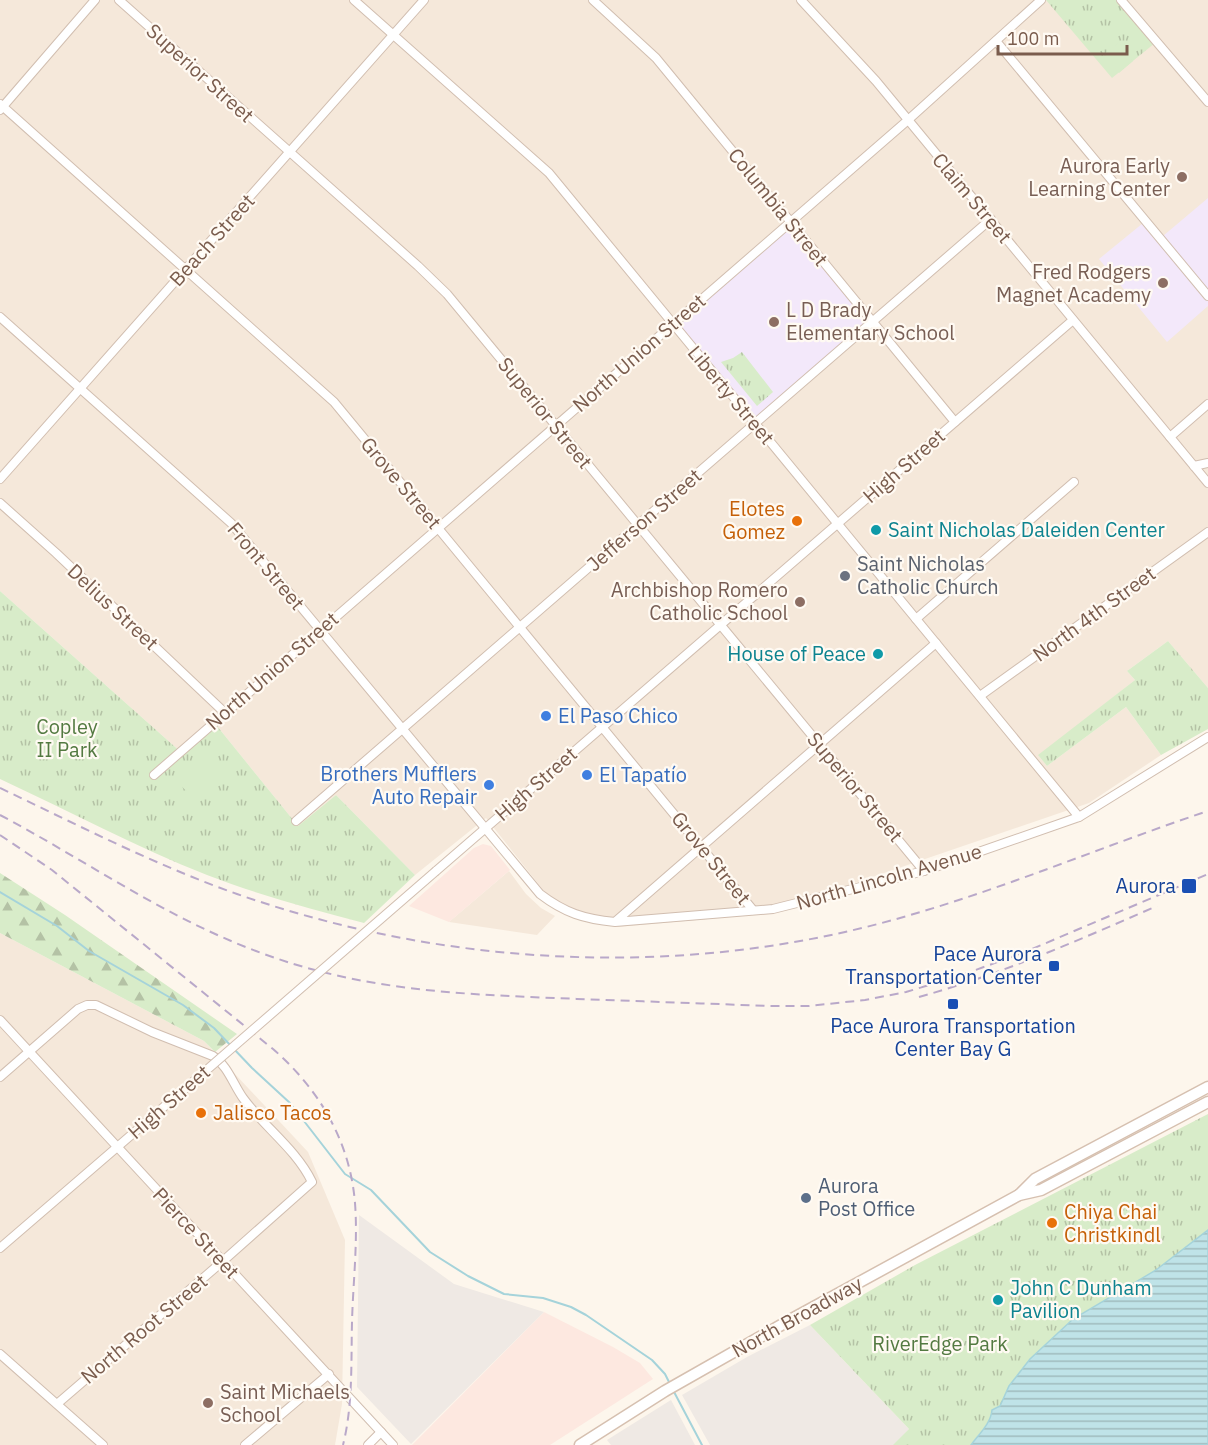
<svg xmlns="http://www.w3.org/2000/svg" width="1208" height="1445" viewBox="0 0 1208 1445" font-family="'IBM Plex Sans',sans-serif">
<defs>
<pattern id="forest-firs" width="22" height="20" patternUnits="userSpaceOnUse" patternTransform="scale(1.5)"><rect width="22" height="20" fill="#d8ecc9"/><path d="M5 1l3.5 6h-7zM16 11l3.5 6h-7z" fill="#b4c2a5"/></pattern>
<pattern id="park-tufts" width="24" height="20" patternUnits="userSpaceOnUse" patternTransform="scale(1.5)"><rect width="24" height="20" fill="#d8ecc9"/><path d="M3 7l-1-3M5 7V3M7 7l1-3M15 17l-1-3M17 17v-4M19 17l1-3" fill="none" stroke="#b4c2a5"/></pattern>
<pattern id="water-rules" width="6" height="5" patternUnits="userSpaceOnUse" patternTransform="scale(1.5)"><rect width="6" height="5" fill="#bfe3e8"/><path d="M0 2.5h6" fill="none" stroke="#a0bbbe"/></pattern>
</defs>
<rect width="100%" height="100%" fill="#fdf6ec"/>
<g fill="#f5e8da">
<path d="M0 0H1208V688L1168 641 1127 671 1135 680 1039 756 1047 766 1126 707 1161 755 1089 803 764 914 618 927 579 913 548 896 486 818 415 875 336 795 298 826 217 726 183 754 0 591Z"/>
<path d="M509 871 526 894 541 908 555 916 537 935 449 922Z"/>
<path d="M0 933 204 1041 308 1152 345 1240 342 1404 335 1445H0Z"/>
</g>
<g fill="#fde8e0">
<path d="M483 844 491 846 510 870 449 922 409 906 474 848Z"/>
<path d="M544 1312 613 1347 640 1363 653 1379 550 1445H412Z"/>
</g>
<g fill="#efe9e4">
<path d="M359 1215 454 1284 544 1312 411 1444 357 1387Z"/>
<path d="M810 1325 909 1429 895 1445H710L682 1395 747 1357Z"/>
<path d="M671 1400 695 1445H611L607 1440Z"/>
</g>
<g fill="#f3e8fa">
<path d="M1208 198V306L1167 342 1099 259 1148 219 1163 236Z"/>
<path d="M789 225 871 320 755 420 676 324Z"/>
</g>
<path fill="url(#forest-firs)" d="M0 873 65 915 237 1034 215 1052 204 1041 0 933Z"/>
<g fill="url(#park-tufts)">
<path d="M1046 0H1119L1155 43 1112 78Z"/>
<path d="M742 352 773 392 757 406 721 362 733 358Z"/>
<path d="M0 591 183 754 217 726 298 826 336 795 415 875 364 923C312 909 258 895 207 875 136 847 69 811 0 779Z"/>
<path d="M1168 641 1208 688V729L1161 755 1126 707 1047 766 1038 755 1135 680 1127 671Z"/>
<path d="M1208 1114V1230L1156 1270 1073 1319 1030 1359 1009 1386 1000 1406 996 1408C990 1422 980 1432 971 1445H893L909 1429 810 1325 915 1265Z"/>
</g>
<g fill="#d8ecc9">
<path d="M1119 43 1133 61 1119 73 1104 54Z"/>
<path d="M205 758 222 774 196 800 180 785Z"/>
</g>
<path fill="url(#water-rules)" stroke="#a5d3da" stroke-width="1.5" d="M1208 1230V1445H971C979 1434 991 1423 992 1410L1000 1406 1009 1386 1030 1359 1073 1319 1156 1270Z"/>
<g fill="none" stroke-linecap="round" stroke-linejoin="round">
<g stroke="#a5d3da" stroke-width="2">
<path d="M0 892 57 926 89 951 183 1005 214 1028 252 1068 290 1103 345 1174 371 1190 430 1252 468 1276 504 1294 543 1298 571 1307 586 1315 652 1360 665 1374 670 1384"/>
<path d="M673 1390 702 1445"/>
</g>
<defs>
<g id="street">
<path d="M119 0 418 266 447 294 924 871"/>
<path d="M354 0 549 173 1079 817"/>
<path d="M593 0 656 58 955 422"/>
<path d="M801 0 876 81 1208 483"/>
<path d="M1121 0 1208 102"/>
<path d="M996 41 1208 296"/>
<path d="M0 104 334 402 753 910"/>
<path d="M0 110 95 0"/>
<path d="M0 317 231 523 540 894C565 913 584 919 615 922L773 909 924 871 1079 817 1208 737"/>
<path d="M1170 437 1208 404"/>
<path d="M1194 466 1208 463"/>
<path d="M0 479 424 0"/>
<path d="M0 503 56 553 224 712"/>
<path d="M916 619 1074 482"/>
<path d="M980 696 1208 532"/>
<path d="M154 775 908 120 1041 0"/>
<path d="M296 821 991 219"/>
<path d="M436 871 1073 320"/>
<path d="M616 921 936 643"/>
<path d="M0 1020 393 1445"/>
<path d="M0 1077 78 1009 87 1005H96L152 1032 213 1056C228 1066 233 1084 243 1098 264 1127 296 1149 312 1182L223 1261 57 1404"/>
<path d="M0 1248 202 1074"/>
<path d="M0 1354 103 1445"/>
<path d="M245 1445 329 1374"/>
<path d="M368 1445 381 1432"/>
</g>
<g id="secondary">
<path d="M1019 1195 1035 1179 1208 1087"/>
<path d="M580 1445 665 1391 790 1320 1019 1195 1041 1190 1208 1102"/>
</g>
</defs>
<use href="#street" stroke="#d1beb0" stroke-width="10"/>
<use href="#secondary" stroke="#d6c0b0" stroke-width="13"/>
<use href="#street" stroke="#fff" stroke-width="8"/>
<use href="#secondary" stroke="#fff" stroke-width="10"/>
<g stroke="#b9a8c9" stroke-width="2" stroke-dasharray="9 6" stroke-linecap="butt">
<path d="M0 788C78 825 155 865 237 894 437 964 660 978 866 927 983 898 1094 849 1208 811"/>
<path d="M0 815C85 860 165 917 256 951 355 989 451 994 555 998 626 1001 697 1003 768 1006H809L865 1000 906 992 959 976 1025 952 1208 874"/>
<path d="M0 835 52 870 273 1049C319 1089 350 1141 355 1203 358 1242 353 1283 352 1322 351 1363 353 1405 343 1445"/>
<path d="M919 997C1002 974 1079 940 1157 906"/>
</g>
<defs>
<path id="street-bridge" d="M202 1074 436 871"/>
</defs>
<use href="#street-bridge" stroke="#d1beb0" stroke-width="10" stroke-linecap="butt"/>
<use href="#street-bridge" stroke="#fff" stroke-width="8"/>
</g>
<g fill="#8d6e63" stroke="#fffaf3" stroke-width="2">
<circle cx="1182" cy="177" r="6"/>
<circle cx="1163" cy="283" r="6"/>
<circle cx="774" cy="322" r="6"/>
<circle cx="800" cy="602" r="6"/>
<circle cx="208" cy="1403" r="6"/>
</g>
<g fill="#e8710a" stroke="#fffaf3" stroke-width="2">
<circle cx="797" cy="521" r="6"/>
<circle cx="201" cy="1113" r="6"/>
<circle cx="1052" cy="1223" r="6"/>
</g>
<g fill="#0f9aa8" stroke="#fffaf3" stroke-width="2">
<circle cx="876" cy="530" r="6"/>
<circle cx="878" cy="654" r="6"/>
<circle cx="998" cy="1300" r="6"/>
</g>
<circle fill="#6b7280" stroke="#fffaf3" stroke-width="2" cx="845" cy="576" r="6"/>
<g fill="#3f7fe0" stroke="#fffaf3" stroke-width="2">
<circle cx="546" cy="716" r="6"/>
<circle cx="587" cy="775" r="6"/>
<circle cx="489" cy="785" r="6"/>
</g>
<g fill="#1a4fb4" stroke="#fffaf3" stroke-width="2">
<rect x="1181" y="878" width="16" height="16" rx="3"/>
<rect x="1048" y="960" width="12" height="12" rx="3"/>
<rect x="947" y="998" width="12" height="12" rx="3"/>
</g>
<circle fill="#5c6f8a" stroke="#fffaf3" stroke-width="2" cx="806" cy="1198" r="6"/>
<g text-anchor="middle" stroke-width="4.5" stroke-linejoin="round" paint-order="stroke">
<g font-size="20" fill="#7a5c4d" stroke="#fffaf3">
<text transform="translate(200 73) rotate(42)" y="7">Superior Street</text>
<text transform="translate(972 198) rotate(50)" y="7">Claim Street</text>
<text transform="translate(778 207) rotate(51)" y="7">Columbia Street</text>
<text transform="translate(212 240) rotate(-48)" y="7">Beach Street</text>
<text transform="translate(639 353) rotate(-41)" y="7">North Union Street</text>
<text transform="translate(731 395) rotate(50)" y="7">Liberty Street</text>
<text transform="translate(545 413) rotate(51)" y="7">Superior Street</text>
<text transform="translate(904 466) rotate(-41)" y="7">High Street</text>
<text transform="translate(401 483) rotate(50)" y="7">Grove Street</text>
<text transform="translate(644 520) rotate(-41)" y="7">Jefferson Street</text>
<text transform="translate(266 566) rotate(50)" y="7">Front Street</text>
<text transform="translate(113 607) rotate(43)" y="7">Delius Street</text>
<text transform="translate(1094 614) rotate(-36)" y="7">North 4th Street</text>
<text transform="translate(272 671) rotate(-41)" y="7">North Union Street</text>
<text transform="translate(536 784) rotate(-41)" y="7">High Street</text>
<text transform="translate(855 787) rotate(50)" y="7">Superior Street</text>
<text transform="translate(711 858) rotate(51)" y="7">Grove Street</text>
<text transform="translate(889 877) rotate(-16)" y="7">North Lincoln Avenue</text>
<text transform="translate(169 1102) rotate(-41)" y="7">High Street</text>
<text transform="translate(196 1233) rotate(47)" y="7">Pierce Street</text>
<text transform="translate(797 1317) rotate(-29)" y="7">North Broadway</text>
<text transform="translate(144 1329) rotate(-40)" y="7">North Root Street</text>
</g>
<g font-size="20" fill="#785e54" stroke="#fffaf3" text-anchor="end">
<text x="1170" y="173">Aurora Early<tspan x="1170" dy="23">Learning Center</tspan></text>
<text x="1151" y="279">Fred Rodgers<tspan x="1151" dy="23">Magnet Academy</tspan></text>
<text x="786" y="317" text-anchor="start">L D Brady<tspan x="786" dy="23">Elementary School</tspan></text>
<text x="788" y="597">Archbishop Romero<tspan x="788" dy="23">Catholic School</tspan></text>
<text x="220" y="1399" text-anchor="start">Saint Michaels<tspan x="220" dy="23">School</tspan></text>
</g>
<g font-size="20" fill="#c56008" stroke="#fffaf3" text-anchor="start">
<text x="785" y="516" text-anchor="end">Elotes<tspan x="785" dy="23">Gomez</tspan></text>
<text x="213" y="1120">Jalisco Tacos</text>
<text x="1064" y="1219">Chiya Chai<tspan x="1064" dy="23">Christkindl</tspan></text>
</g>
<g font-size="20" fill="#0d838f" stroke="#fffaf3" text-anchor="start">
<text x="888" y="537">Saint Nicholas Daleiden Center</text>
<text x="866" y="661" text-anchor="end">House of Peace</text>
<text x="1010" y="1295">John C Dunham<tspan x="1010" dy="23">Pavilion</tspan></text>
</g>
<g font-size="20" fill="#5b616d" stroke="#fffaf3" text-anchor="start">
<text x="857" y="571">Saint Nicholas<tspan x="857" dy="23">Catholic Church</tspan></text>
</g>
<g font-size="20" fill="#366cbe" stroke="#fffaf3" text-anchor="start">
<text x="558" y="723">El Paso Chico</text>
<text x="477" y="781" text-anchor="end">Brothers Mufflers<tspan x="477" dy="23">Auto Repair</tspan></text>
<text x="599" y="782">El Tapatío</text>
</g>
<g font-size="20" fill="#537a41" stroke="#fffaf3">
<text x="67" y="734">Copley<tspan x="67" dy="23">II Park</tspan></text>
<text x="940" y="1351">RiverEdge Park</text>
</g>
<g font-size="20" fill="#164399" stroke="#fffaf3" text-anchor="end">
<text x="1176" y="893">Aurora</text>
<text x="1042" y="961">Pace Aurora<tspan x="1042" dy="23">Transportation Center</tspan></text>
<text x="953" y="1033" text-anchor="middle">Pace Aurora Transportation<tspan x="953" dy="23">Center Bay G</tspan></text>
</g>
<g font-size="20" fill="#4e5e75" stroke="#fffaf3" text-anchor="start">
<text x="818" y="1193">Aurora<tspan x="818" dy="23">Post Office</tspan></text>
</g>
</g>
<path d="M998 45v9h129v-9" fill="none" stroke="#7a5c4d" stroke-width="3"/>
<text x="1007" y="45" font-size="18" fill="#7a5c4d" stroke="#fffaf3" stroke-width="4.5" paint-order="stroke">100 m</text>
</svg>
